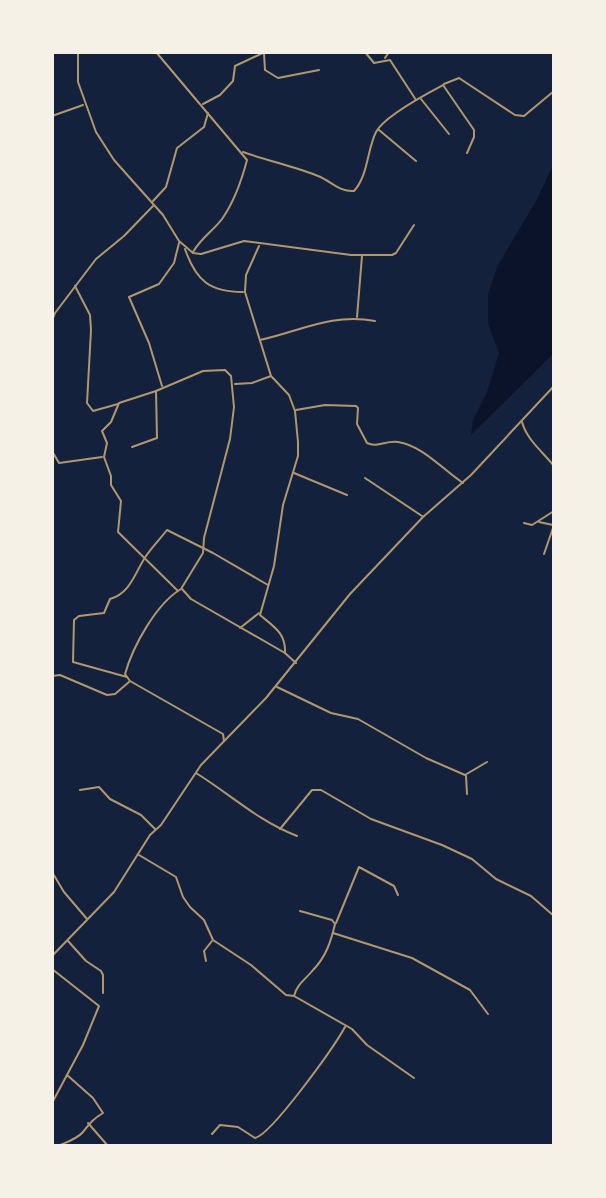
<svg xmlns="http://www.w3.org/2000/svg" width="606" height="1198" viewBox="0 0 606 1198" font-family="Overpass,sans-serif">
<rect width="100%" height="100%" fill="#14213d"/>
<path fill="#0b132b" d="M554 163V353L471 435 473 420 487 392 499 353 488 323V294L498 265 536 201Z"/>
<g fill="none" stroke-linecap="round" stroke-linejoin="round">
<g stroke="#b1986c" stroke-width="2">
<path d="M78 52V82L96 132 114 160 163 215 179 241 193 253 201 254 244 241 351 255H392L396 253 414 225"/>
<path d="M156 52 247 160C242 179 234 202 222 219 213 231 202 237 193 252"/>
<path d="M365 52 374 63 390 60 416 100"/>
<path d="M52 53 53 52"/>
<path d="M264 53 265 70 278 78 319 70"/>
<path d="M385 58 389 52"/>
<path d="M444 84 459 78 515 115 524 116 554 91"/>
<path d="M421 99 449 134"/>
<path d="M203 104 220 95 233 81 235 66 265 52"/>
<path d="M52 116 83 105"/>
<path d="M379 130 416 161"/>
<path d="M243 152C268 161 294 166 318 176 331 181 339 192 354 191 368 176 367 150 376 132 384 116 426 94 443 85L474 130V137L467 153"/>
<path d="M153 201 166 187 177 148 204 127 208 113"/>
<path d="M259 246 246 275 245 292 271 376 289 395 295 411 298 442V456L283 505 274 566 260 615C274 627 286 633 285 653L296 663"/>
<path d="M185 249C196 281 210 292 243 292"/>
<path d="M75 286 90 315 91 330 87 403 93 411 118 404"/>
<path d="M357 317 362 256"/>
<path d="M52 321 55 313 96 259 124 236 153 206"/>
<path d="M260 340C301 331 331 313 375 321"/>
<path d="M52 356V398"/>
<path d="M235 384 252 383 271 376"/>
<path d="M162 386 149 343 129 297 159 284 174 263 179 243"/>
<path d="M296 410 325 405 356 406 358 408 357 424 367 443C378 448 386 440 398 442 423 446 442 469 463 483"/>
<path d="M522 422C527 440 542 451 554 466"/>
<path d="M132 447 157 438 156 391"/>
<path d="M52 451 59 463 102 457"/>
<path d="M294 473 347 495"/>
<path d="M365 478 422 516"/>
<path d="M539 522 553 525"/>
<path d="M524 523 532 525 554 511"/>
<path d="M544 554 554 525"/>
<path d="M182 589 191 599 285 653"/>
<path d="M178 591 118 532 121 501 111 485V476L104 457 107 443 102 431 111 422 119 403 156 391 203 371 225 370 231 376 234 407 230 439 204 538 203 553 181 589C156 604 133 646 125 674L130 681 223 734 224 741"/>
<path d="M240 628 259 613"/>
<path d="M52 676 60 675 107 695 115 694 129 682"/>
<path d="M127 677 73 662 74 620 79 616 104 613 110 599C131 593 135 572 146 556 152 547 160 539 167 530L213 553 268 585"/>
<path d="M277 687 331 713 358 719 426 758 465 775 487 762"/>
<path d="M196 773C230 794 258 821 297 836"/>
<path d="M466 776 467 794"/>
<path d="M80 790 99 787 110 799 141 815 155 829"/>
<path d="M280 829 312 790H321L371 819 442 845 472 859 496 879 531 896 554 916"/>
<path d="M139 855 176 877 183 897 190 907 204 920 213 940 251 965 286 995 294 996 352 1029 367 1045 414 1078"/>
<path d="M52 872 64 892 87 919"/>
<path d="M336 923 359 867 394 886 398 895"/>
<path d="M333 933 412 958 470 990 488 1014"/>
<path d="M68 941 86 961 101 971 103 975V993"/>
<path d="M52 956 114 892 150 835 161 825 201 765 266 698 350 594 423 517 471 475 554 386"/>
<path d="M206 961 204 951 212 941"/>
<path d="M52 969 99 1006 83 1045 52 1103"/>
<path d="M294 996C297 984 306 979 313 970 326 957 331 941 335 924L332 920 300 911"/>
<path d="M88 1123 108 1146"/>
<path d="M212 1134 220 1125 238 1127 255 1138C272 1134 334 1047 345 1027"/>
<path d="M58 1146C67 1142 77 1139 83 1132 90 1123 93 1119 103 1113L93 1098 67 1075"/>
</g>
</g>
<rect width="606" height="1198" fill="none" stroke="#f6f1e7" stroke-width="108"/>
</svg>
